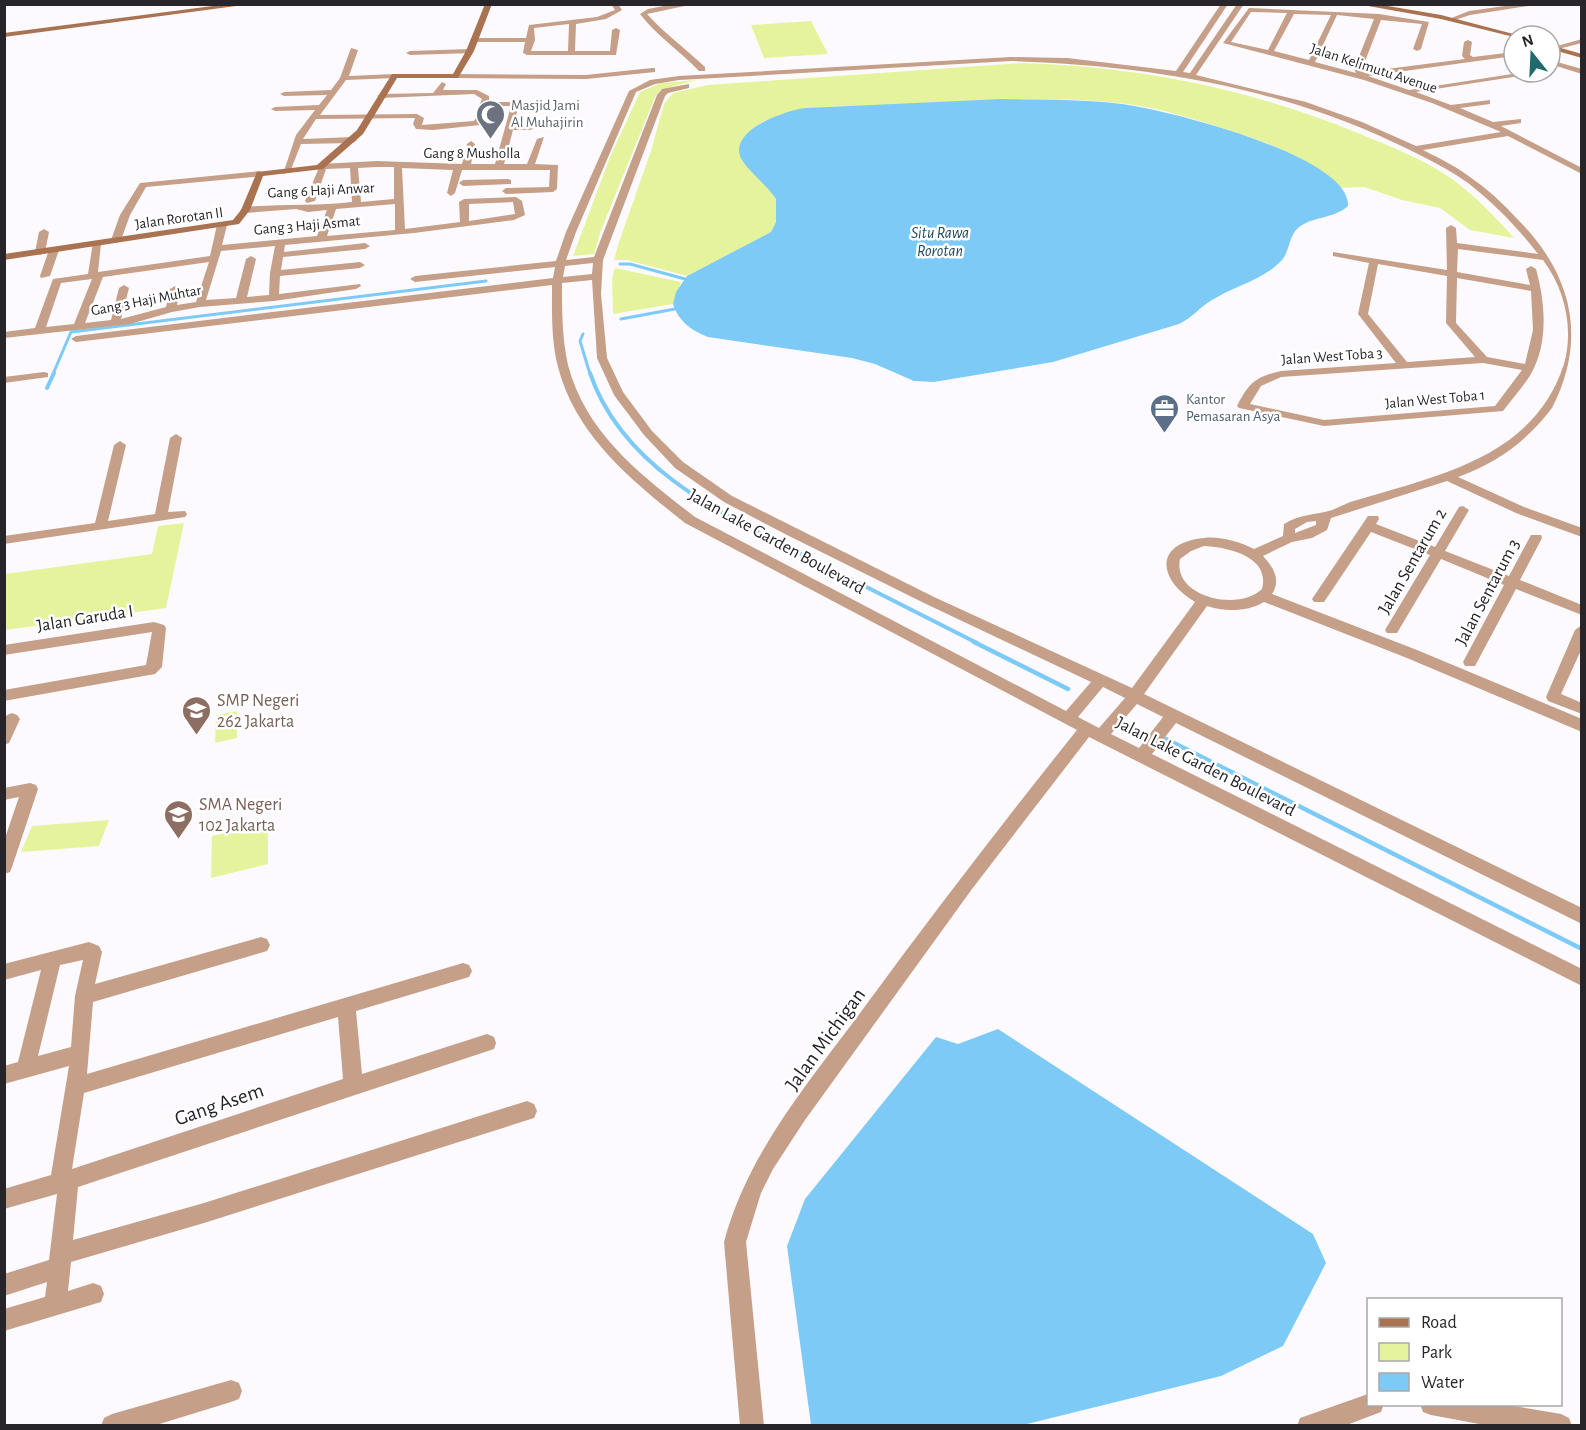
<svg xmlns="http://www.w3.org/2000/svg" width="1586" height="1430" viewBox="0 0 1586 1430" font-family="'Alegreya Sans',sans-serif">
<rect width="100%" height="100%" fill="#fcfaff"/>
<g fill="#e5f49c">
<path d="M811 21 828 54 764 58 751 25Z"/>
<path d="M1022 63C1142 67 1246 88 1358 133 1389 146 1424 159 1452 179 1475 196 1495 216 1514 238L1470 230 1440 208 1402 200 1364 187 1340 188C1311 159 1276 146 1238 133 1199 121 1160 107 1119 103 1044 95 969 102 893 105 845 108 805 102 760 123L768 187 776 199 778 207 776 222 771 232 687 276 627 260H614L619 242 651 151 664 104 673 93 708 85Z"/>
<path d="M697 80 660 90 655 97 600 233 594 254 573 256 610 157 640 92 661 83Z"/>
<path d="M615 268 681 282 673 304 613 314 612 278Z"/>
<path d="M184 523 166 608 5 630V574L152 554 158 526Z"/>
<path d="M237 711V738L215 743 216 715Z"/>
<path d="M109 820 99 846 21 852 32 826Z"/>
<path d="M268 823V864L211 878 212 836Z"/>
</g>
<g fill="#7ecaf7">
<path d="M1002 99C1042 100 1083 99 1122 104 1162 109 1351 155 1348 206 1334 219 1312 216 1298 228 1288 237 1290 252 1281 261 1263 280 1234 286 1212 300 1200 307 1192 318 1179 324L1053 362 934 382 914 381 875 364 852 358 708 337C692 331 678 321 673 304L676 292 687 276 771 232 776 222V199C767 185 751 174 742 160 725 131 786 110 806 108Z"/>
<path d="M998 1029 1313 1234 1326 1263 1283 1346 1221 1376 1023 1425H811L787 1246 805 1199 936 1037 958 1044Z"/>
</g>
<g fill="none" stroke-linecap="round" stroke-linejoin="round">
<g stroke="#7ecaf7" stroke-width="3">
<path d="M620 264H630L685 279"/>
<path d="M621 319 675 309"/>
<path d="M583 334 580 341 590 374"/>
<path d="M53 374 71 332 486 281"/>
</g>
<g stroke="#7ecaf7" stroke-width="4">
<path d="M590 373C624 474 735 520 823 565 874 591 926 617 977 643"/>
<path d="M47 388 54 373"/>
</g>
<g stroke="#7ecaf7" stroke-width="4.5">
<path d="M974 642 1068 689"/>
<path d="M1166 739 1582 949"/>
</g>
<g fill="#c59f88" fill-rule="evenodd">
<path d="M516 4H560L557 6Z"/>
<path d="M611 4H618L622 10 606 19 576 24 575 51H610L612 30 616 28 620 30 616 55H527L523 53 525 42H474L470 40 474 38H526L529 25 597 17 615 10ZM569 24 568 51H531L535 40 534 28Z"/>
<path d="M674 4H694L647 14C665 34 686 49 705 67V71H699C680 51 657 36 640 14L648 9Z"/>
<path d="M1221 4H1228L1183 72 1190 73 1237 4H1244L1196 75 1306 102 1362 122 1416 146 1501 132 1432 103 1364 80 1223 43 1249 8 1379 14 1429 22 1421 49 1417 51 1413 49 1422 24 1381 20 1362 69 1363 72 1465 59 1462 56 1464 42 1468 40 1472 42 1470 55 1473 57 1514 52V56L1368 76 1409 90 1525 72H1545L1416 92 1451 105 1490 100V104L1460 108 1493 122 1521 119V123L1501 126 1582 168V174L1508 136 1423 150C1441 159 1459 168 1474 180 1493 193 1509 210 1524 226 1574 280 1586 342 1552 408 1527 441 1497 463 1458 477L1524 507 1582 528V537L1516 513 1447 481 1331 518 1327 530 1312 538 1292 542 1263 556C1274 568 1281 580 1272 594L1417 650 1582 719V732L1407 658 1264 602C1247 612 1225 612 1207 606L1144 694 1582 908V924L1176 723 1152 754 1582 969V986L1089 737 972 889 805 1120 773 1169 761 1193 746 1242 764 1426H740L724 1242C748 1151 811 1080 866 1005 934 912 1005 820 1077 730L685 523C631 480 576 436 558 367 551 340 552 312 552 285L76 342 71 339 76 336 553 278 555 267 415 282 410 279 415 276 556 261 566 232 629 91 650 80 679 76 1011 57 1067 58 1176 71ZM1251 12 1287 13 1268 50 1231 42ZM1294 14 1331 15 1309 60 1274 51ZM1337 15 1374 19 1354 69 1356 73 1315 62ZM1011 61C1139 65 1263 84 1380 136 1410 150 1441 164 1468 183 1494 203 1518 228 1538 254L1457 243 1456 228 1451 225 1446 228 1447 270 1333 252V256L1369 263 1358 314 1396 363 1281 371C1255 377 1249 383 1237 406L1239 408 1324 426 1503 411C1512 399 1523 387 1531 374 1549 342 1545 302 1536 269L1531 266 1526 269 1530 285 1457 272 1458 249 1543 260C1565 289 1574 329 1564 364 1534 457 1440 475 1357 500 1348 502 1340 507 1332 510 1315 515 1300 514 1284 524L1283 536 1254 549C1240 542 1220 536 1204 538 1153 543 1158 580 1195 602L1132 688 934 597 732 496 683 462 652 431 623 392 607 358 601 294 603 260 665 96 668 93 689 88V84L662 89 657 95 594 257 566 260 576 232 636 92 655 84 679 80ZM593 263 592 274 563 277 565 266ZM1378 264 1447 276 1446 323 1475 357 1407 362 1368 314ZM1457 278 1531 291 1533 330 1525 364 1487 357 1456 323ZM592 280 597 358 614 395 644 435 675 468 724 502 787 535 924 603 1091 682 1066 711 695 517C642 476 586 434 568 365 562 338 562 311 562 283ZM1483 363 1522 370 1495 406 1324 420 1250 404 1261 386 1281 377ZM1316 521V525L1295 533V529L1307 522ZM1204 546C1226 547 1271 556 1262 589 1239 612 1172 597 1180 559L1191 551ZM1103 687 1125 698 1099 728 1078 717ZM1137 704 1163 717 1139 748 1111 734Z"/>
<path d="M1519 4H1541L1470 15 1452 21 1449 19 1469 11Z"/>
<path d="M1582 39V43L1554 50 1550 48Z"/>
<path d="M351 48 358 50 349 76 395 74 399 76 395 78 346 80 320 115 417 114 424 118 422 125 474 121 484 106 480 104 482 99 474 94 381 98 377 96 381 94 433 93 442 82 446 84 443 90H477L489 96V102H519L514 126H530L534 128 530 130H513L504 164H527L537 139 544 137 535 164 558 165 557 189 553 192 506 194 502 191 506 188 549 187 550 170H462L455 193 451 196 447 193 453 170 402 168 405 229 460 222 459 202 464 199 516 197 522 201 525 215 514 220 414 233 285 245 284 252 365 243 370 246 365 249 283 257 281 270 360 262 365 265 360 268 280 276 279 294 360 284 361 286 356 289 274 301 200 307 172 312 130 324 4 338V332L35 328 53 279 88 274 93 242 101 244 98 272 210 256 217 225 222 222 227 225 222 245 317 236 327 210 308 212 296 209 245 213 240 210 245 207C281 204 316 206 352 202L350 168 326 169 315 201 307 203 305 201 318 170 316 167 320 164 377 161 462 164 467 144 471 141 475 144 471 164H495L511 106H491L480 125 433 130 416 129 413 124 415 118 316 119 303 139 353 137 357 140 353 143 301 144 290 172 283 174 296 135 315 110 275 111 271 109 275 107 319 105 327 95 284 96 280 94 284 92 331 90 340 78ZM377 167H394V199L361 202 358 168ZM513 202 515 214 469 221V204ZM395 204V230L327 236 336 209ZM275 246 270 273 269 295 247 297 256 259 251 256 246 259 236 298 206 300 221 251ZM209 262 196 302 177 305 180 289 175 286 170 289 166 307 121 319 129 288 124 285 119 288 111 320 85 323 103 277ZM92 279 74 324 46 327 61 283Z"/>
<path d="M470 49 473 53 410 55 406 53 410 51Z"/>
<path d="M1550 60 1582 69V74L1550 64Z"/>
<path d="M652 68H655V72L586 79 455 78 451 76 455 74 586 75Z"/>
<path d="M260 171 264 174 263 176 146 187 130 215 121 240 116 243 111 240 120 215 140 183Z"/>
<path d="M508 179 511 180V184L463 186 459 183 463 180Z"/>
<path d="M44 229 49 232 45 252 40 255 35 252 39 232Z"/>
<path d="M54 247 59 250 50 276 41 278 40 276 49 250Z"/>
<path d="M44 372 48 373V377L4 383V377Z"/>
<path d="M176 434 182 438 168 512 185 511 187 514 185 517 4 544V536L95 523 114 445 120 441 126 445 108 521 155 514 170 438Z"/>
<path d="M1463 506 1469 510 1445 551 1509 576 1531 535H1541L1542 538 1520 580 1582 605V615L1516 589 1475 666H1465L1463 662 1504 585 1441 559 1397 633H1387L1385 630 1430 555 1371 532 1324 602H1314L1312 599 1314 596 1368 516H1378L1379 519 1376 524 1435 547 1459 507Z"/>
<path d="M154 622 164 625 166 628 162 667 155 674 4 701V690L146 665 152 632 4 655V645Z"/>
<path d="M1582 625V648L1561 694 1582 703V714L1548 701 1546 697 1575 630Z"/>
<path d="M12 713 17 715 20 719 9 743 4 745V719L7 715Z"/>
<path d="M30 783 36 785 38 789 12 867 10 872 4 874V841L19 797 4 800V788Z"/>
<path d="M261 937 267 939 270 945 267 951 93 1002 87 1074 463 963 469 965 472 971 469 977 356 1011 362 1074 487 1034 494 1037 496 1043 494 1049 78 1187 73 1240 204 1203 527 1101 534 1104 537 1111 534 1118 204 1223 71 1262 68 1291 93 1283 101 1286 104 1294 101 1302 4 1331V1309L45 1297 47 1282 4 1296V1274L49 1260 57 1194 4 1209V1189L51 1175 69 1066 4 1084V1066L18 1062 41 970 4 980V964L89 942 99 946 102 952 95 984ZM83 960 75 996 71 1047 38 1056 60 965ZM338 1017 343 1079 72 1169 84 1093Z"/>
<path d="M231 1380 239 1383 242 1391 239 1399 231 1402 153 1426H101L104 1418 112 1414Z"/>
<path d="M1368 1394V1404H1384L1381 1412 1344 1426H1297L1300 1418Z"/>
<path d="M1420 1404H1502L1561 1414 1569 1418 1572 1426H1490L1431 1415 1423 1412Z"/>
</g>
<g fill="#a97250" fill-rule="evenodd">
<path d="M228 4H251L4 37V33Z"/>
<path d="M485 4H492L474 51 458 78H397L363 134 323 169 263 176 250 210 239 224 4 260V254L233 220 241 210 257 172 317 165 357 130 392 74H453L466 51Z"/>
<path d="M1357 4H1376L1441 15 1521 36 1514 37 1441 19Z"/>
<path d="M1550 45 1582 54V58L1550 49Z"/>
</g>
</g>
<defs>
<symbol id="mosque-pin" viewBox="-11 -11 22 30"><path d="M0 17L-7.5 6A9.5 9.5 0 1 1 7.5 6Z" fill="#6b7280" stroke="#fff"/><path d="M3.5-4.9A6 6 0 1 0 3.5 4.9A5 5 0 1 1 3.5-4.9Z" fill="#fff"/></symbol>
<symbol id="office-pin" viewBox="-11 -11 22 30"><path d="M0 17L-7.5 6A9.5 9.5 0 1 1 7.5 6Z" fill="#5c6f8a" stroke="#fff"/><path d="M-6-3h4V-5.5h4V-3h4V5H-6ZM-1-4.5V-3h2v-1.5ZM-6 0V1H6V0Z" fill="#fff"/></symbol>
<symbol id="school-pin" viewBox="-11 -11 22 30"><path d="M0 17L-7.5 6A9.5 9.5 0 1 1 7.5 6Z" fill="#8d6e63" stroke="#fff"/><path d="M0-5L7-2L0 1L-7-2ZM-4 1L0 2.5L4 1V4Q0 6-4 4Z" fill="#fff"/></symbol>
</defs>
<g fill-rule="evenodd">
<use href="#mosque-pin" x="474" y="98" width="33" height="45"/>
<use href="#office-pin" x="1148" y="392" width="33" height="45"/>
<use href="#school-pin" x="180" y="694" width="33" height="45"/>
<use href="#school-pin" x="162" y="798" width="33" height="45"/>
</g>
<g text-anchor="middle" stroke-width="5" stroke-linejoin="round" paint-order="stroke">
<g font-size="15" fill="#272529" stroke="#fff">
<text transform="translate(1374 68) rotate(18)" y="5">Jalan Kelimutu Avenue</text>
<text x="472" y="158">Gang 8 Musholla</text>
<text transform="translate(321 190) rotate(-3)" y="5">Gang 6 Haji Anwar</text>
<text transform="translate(179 218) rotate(-8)" y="5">Jalan Rorotan II</text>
<text transform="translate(307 225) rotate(-5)" y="5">Gang 3 Haji Asmat</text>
<text transform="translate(146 300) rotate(-11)" y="5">Gang 3 Haji Muhtar</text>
<text transform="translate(1332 356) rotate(-4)" y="5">Jalan West Toba 3</text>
<text transform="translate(1435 399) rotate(-5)" y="5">Jalan West Toba 1</text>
</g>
<g font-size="15" fill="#5b616d" stroke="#fff" text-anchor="start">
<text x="511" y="110">Masjid Jami<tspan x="511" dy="17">Al Muhajirin</tspan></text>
</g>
<g font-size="15" fill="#4e5e75" stroke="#fff" text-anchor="start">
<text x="1186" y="404">Kantor<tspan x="1186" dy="17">Pemasaran Asya</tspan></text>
</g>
<g font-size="16" font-style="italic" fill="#1e4860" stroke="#fff">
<text x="940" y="238">Situ Rawa<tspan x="940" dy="18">Rorotan</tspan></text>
</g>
<g font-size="18" fill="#272529" stroke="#fff">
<text transform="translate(777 541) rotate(29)" y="6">Jalan Lake Garden Boulevard</text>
<text transform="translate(1412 561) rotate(-60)" y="6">Jalan Sentarum 2</text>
<text transform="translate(1487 592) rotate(-62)" y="6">Jalan Sentarum 3</text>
<text transform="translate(85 618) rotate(-9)" y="6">Jalan Garuda I</text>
<text transform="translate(1206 766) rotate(27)" y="6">Jalan Lake Garden Boulevard</text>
</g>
<g font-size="18" fill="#785e54" stroke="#fff" text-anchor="start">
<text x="217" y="706">SMP Negeri<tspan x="217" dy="21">262 Jakarta</tspan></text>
<text x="199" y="810">SMA Negeri<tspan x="199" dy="21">102 Jakarta</tspan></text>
</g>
<g font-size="21" fill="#272529" stroke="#fff">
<text transform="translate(825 1039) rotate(-54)" y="7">Jalan Michigan</text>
<text transform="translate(219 1104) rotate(-19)" y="7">Gang Asem</text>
</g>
</g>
<rect width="1586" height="1430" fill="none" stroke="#272529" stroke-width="12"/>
<rect x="1367" y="1298" width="195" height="108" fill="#ffffff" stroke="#a9a8a9" stroke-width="1.5"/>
<rect x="1379" y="1318" width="30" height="9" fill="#a97250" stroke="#a9a8a9" stroke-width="1.5"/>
<text x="1421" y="1328" font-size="18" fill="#272529">Road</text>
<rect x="1379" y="1343" width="30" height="18" fill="#e5f49c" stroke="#a9a8a9" stroke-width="1.5"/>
<text x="1421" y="1358" font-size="18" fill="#272529">Park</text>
<rect x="1379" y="1373" width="30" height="18" fill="#7ecaf7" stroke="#a9a8a9" stroke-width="1.5"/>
<text x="1421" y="1388" font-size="18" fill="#272529">Water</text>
<g transform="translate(1532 54) rotate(342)"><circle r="28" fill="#ffffff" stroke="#a9a8a9" stroke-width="1.5"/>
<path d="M0-4.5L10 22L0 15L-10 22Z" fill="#1f6b6a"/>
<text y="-9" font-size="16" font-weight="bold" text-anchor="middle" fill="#272529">N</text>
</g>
</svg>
